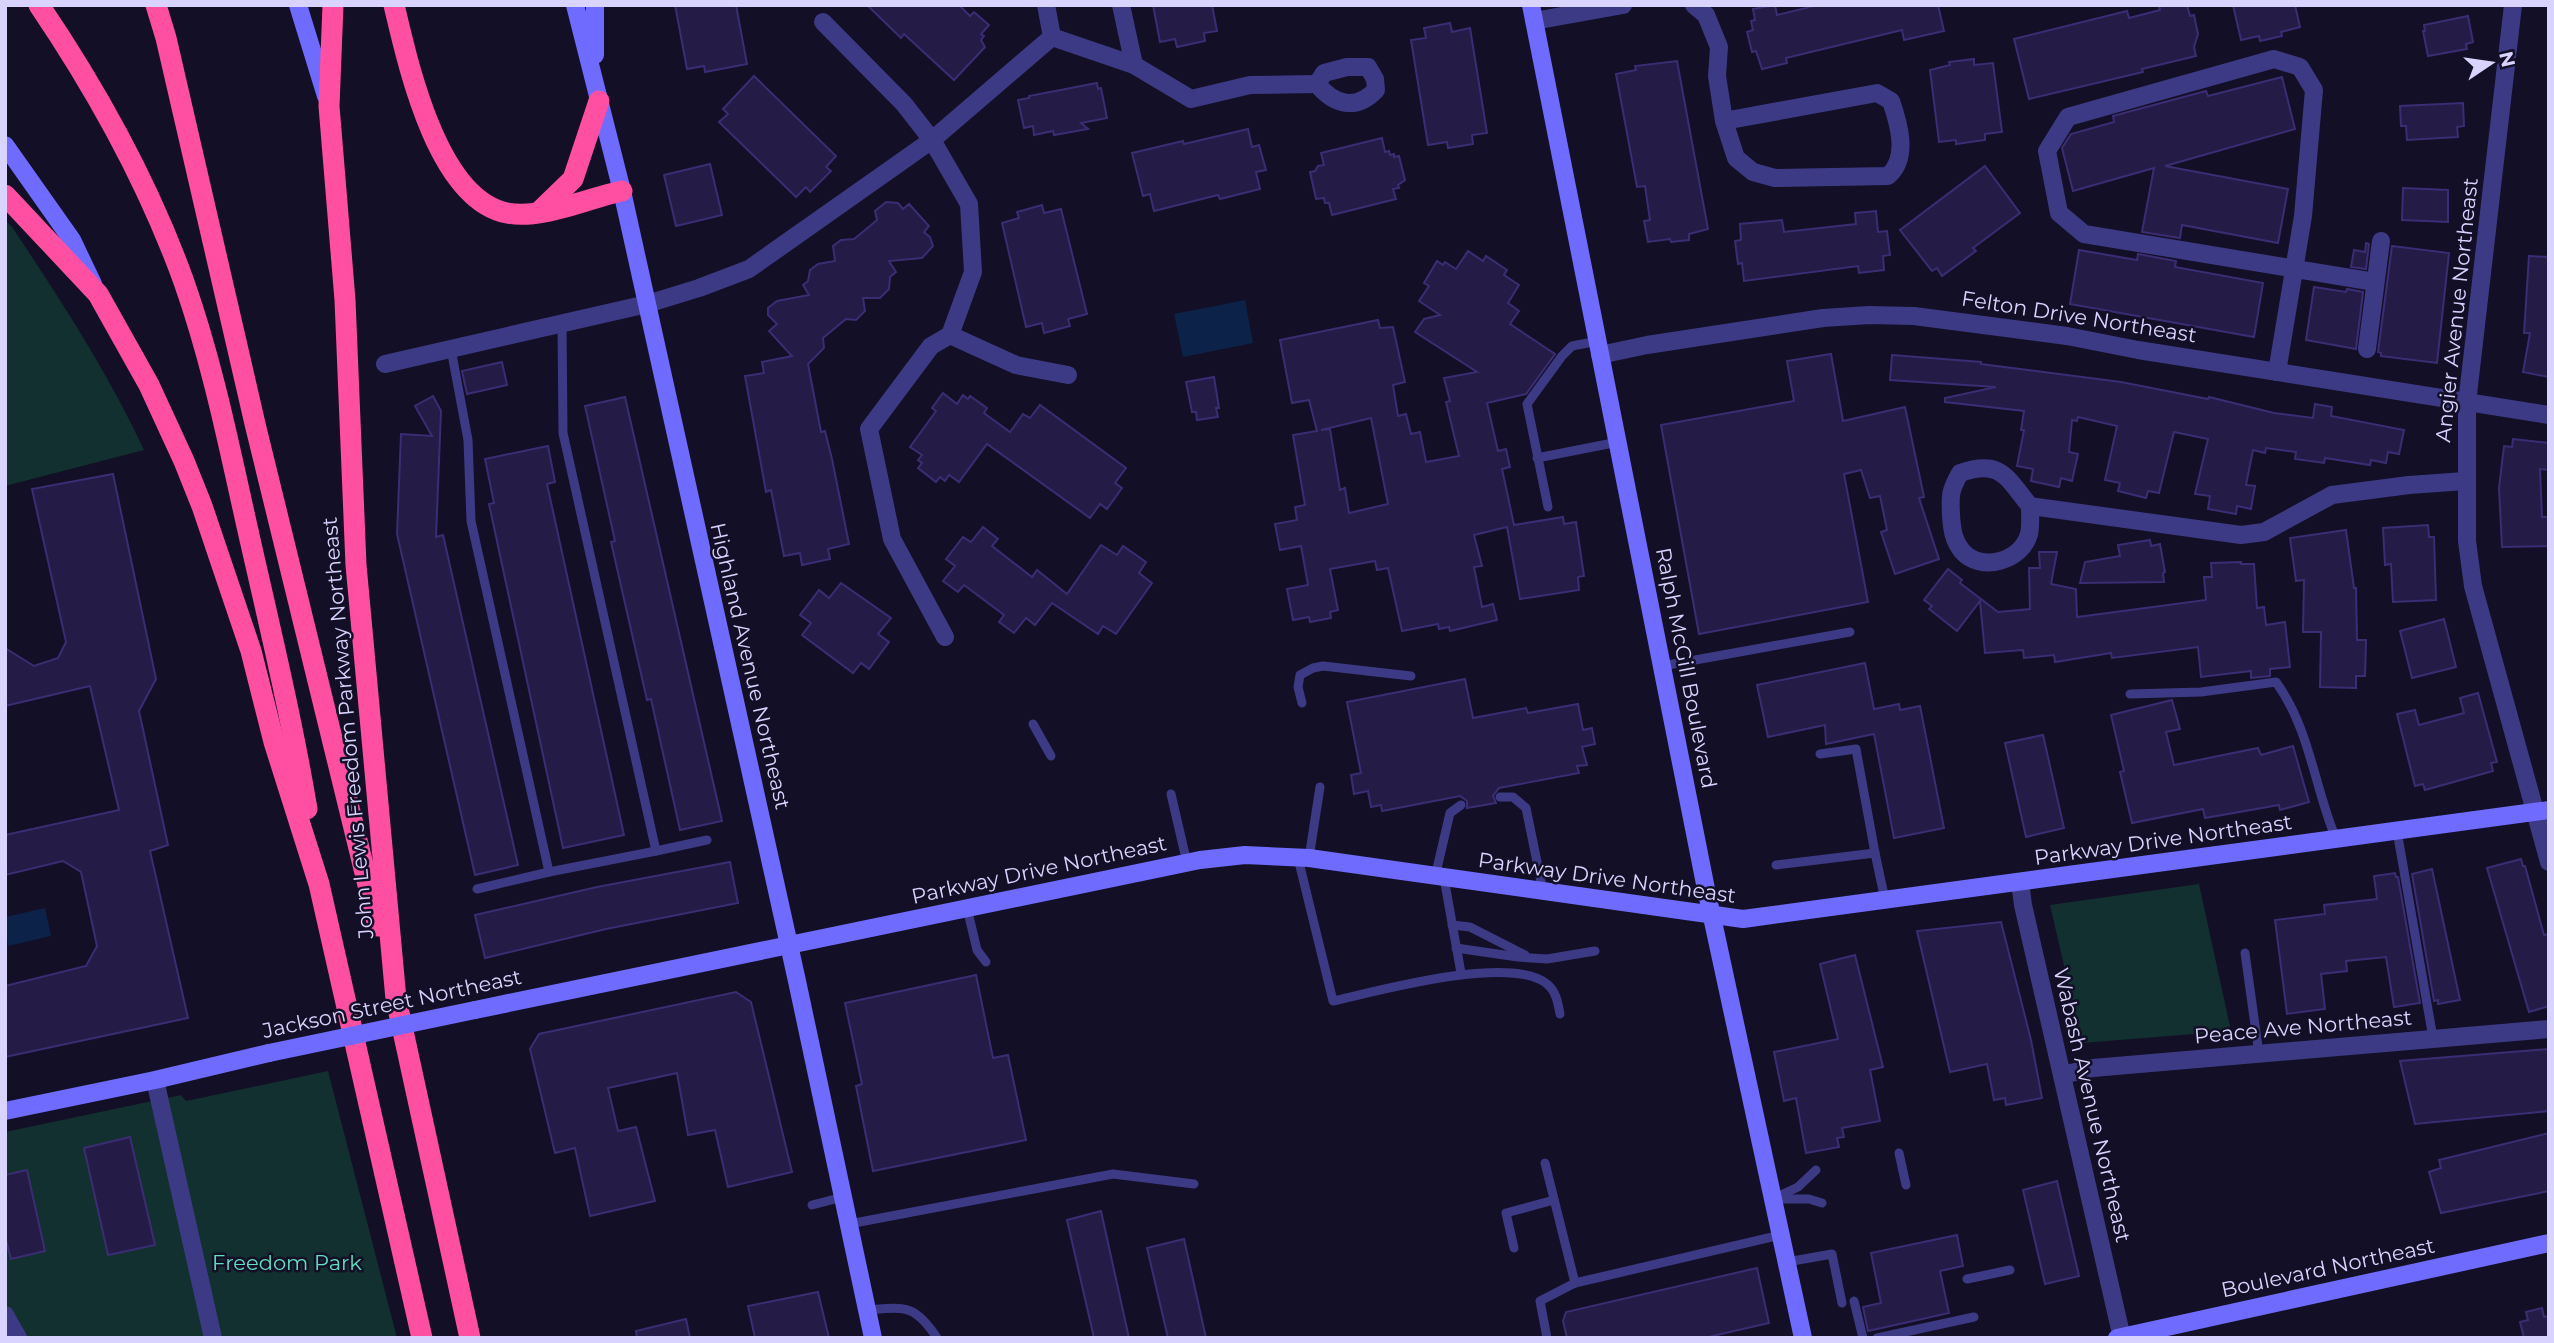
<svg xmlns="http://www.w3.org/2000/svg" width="2554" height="1343" viewBox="0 0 2554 1343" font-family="Montserrat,sans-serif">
<rect width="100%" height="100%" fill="#130f26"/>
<g fill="#12302f">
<path d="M5 220 12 227C60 299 107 371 144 450L5 486Z"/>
<path d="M2199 884 2231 1031 2082 1043 2050 905Z"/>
<path d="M328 1071 397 1338H5V1132L181 1095 186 1101Z"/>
</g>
<g fill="#0c2248">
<path d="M1245 300 1253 343 1183 357 1174 314Z"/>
<path d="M45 908 51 936 8 946 5 917Z"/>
</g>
<g fill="#241b47" stroke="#3b2d73" stroke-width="2" fill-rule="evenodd">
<path d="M675 5H736L747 64 705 72 704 66 687 69Z"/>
<path d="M867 5H959L970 16 974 12 989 25 981 34 984 36 981 40 985 47 954 80 904 34 901 38Z"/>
<path d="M1153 5H1212L1217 31 1204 33 1205 41 1177 47 1175 39 1160 42Z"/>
<path d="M1775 5 1777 15 1818 5H1938L1944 31 1904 40 1902 30 1786 58 1787 63 1762 69 1756 51 1752 52 1747 32 1753 30 1751 21 1755 20 1753 9Z"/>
<path d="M2159 5H2187L2190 16 2194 15 2198 34 2194 47 2196 56 2142 69 2143 72 2029 99 2014 39 2127 11 2129 18 2160 10Z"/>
<path d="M2233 5H2295L2300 27 2281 32 2282 36 2260 41 2259 36 2241 40Z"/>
<path d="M2468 16 2473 42 2466 44 2467 49 2428 56 2423 31H2425L2424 25Z"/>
<path d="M1450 23 1452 32 1470 28 1487 133 1472 135 1473 144 1448 148 1447 142 1428 145 1411 40 1426 38 1424 28Z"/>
<path d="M1974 59V65L1993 63 2002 132 1985 134V140L1956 144V140L1939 142 1930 70 1950 65 1949 62Z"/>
<path d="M1677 61 1708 229 1689 234V240L1671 242 1670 239 1648 242 1644 221 1650 220 1645 186 1637 187 1616 74 1636 70 1635 66Z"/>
<path d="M754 76 836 156 826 167 831 171 810 192 806 187 796 197 719 122 728 114 723 109Z"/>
<path d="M2282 77 2295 129 2165 166 2288 189 2278 243 2182 225 2180 238 2142 232 2154 168 2073 191 2062 148 2071 134 2114 122 2113 116 2135 110 2206 91 2208 96Z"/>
<path d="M1097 83 1098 89 1101 88 1107 118 1081 123 1088 129 1054 135 1053 131 1034 135 1033 126 1024 128 1018 100 1029 98V96Z"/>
<path d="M2463 103 2464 126 2457 127 2458 137 2407 140 2406 126H2401L2400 106Z"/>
<path d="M1248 129 1252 147 1259 145 1266 170 1256 172 1260 189 1220 199 1218 195 1154 211 1150 194 1143 196 1132 153 1183 141 1184 144Z"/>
<path d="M1382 138 1385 152 1389 151 1390 155 1394 154V157L1399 156 1405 180 1398 185 1399 188 1393 189 1396 199 1332 215 1329 203H1325L1324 198 1316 199 1310 172 1315 171 1318 166 1324 165 1321 153Z"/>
<path d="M710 164 722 215 676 226 664 175Z"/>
<path d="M1985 166 2020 213 1973 248 1976 251 1942 276 1937 268 1932 271 1900 230Z"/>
<path d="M2403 188 2448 190V222L2402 220Z"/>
<path d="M886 202 898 203 903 209 909 204 929 226 924 232 930 237 933 246 922 258 889 261 896 272 890 277 889 289 880 298H863L865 311 856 320 846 319 823 338 824 348 808 364 821 432 825 431 832 459 849 544 828 549 830 559 802 565 800 553 784 556 771 490 766 492 745 376 764 373 762 362 792 356 769 331 777 324 768 315V308L777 301 809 295 803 285 808 281 810 270 818 264 835 261 833 246 841 240 854 239 870 226 877 220 875 211Z"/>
<path d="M1042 205 1044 213 1061 209 1087 314 1068 319 1070 326 1044 333 1042 323 1026 327 1002 223 1019 218 1017 212Z"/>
<path d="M1876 211 1878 232 1887 231 1890 255 1883 256 1884 270 1859 273 1858 266 1744 281 1742 263 1738 264 1735 241 1741 240 1740 224 1782 220 1784 232 1856 224 1855 213Z"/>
<path d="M2366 243 2369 244 2366 269 2351 267 2354 250 2365 252Z"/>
<path d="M2392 246 2449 253 2437 363 2381 356V353L2378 352Z"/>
<path d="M2079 250 2137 260 2138 254 2176 261 2175 267 2263 283 2254 337 2070 304Z"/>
<path d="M1468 251 1483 261 1486 256 1507 270 1504 275 1519 285 1508 303 1519 311 1510 324 1555 354 1526 394 1487 403 1498 451 1506 449 1510 467 1502 469 1514 525 1563 517 1564 524 1576 522 1584 576 1578 577 1579 590 1520 599 1507 527 1474 535 1482 566 1474 567 1482 607 1493 604 1497 620 1450 631 1449 627 1439 629 1438 624 1402 631 1388 568 1377 570 1375 561 1330 569 1338 610 1330 612 1331 618 1310 622 1309 617 1293 620 1287 589 1308 585 1301 546 1280 550 1275 524 1297 520 1295 507 1305 505 1293 435 1317 431 1309 400 1292 403 1280 340 1378 320 1380 328 1393 327 1405 382 1393 385 1398 416 1406 414 1411 434 1420 432 1426 462 1459 456 1446 402 1450 401 1444 378 1477 372 1415 332 1424 319 1440 315 1419 301 1429 286 1424 283 1437 261 1443 265 1445 262 1456 269ZM1371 418 1388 504 1349 513 1345 488 1340 490 1330 429 1321 430Z"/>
<path d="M2529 256 2549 257V377L2523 372 2530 333H2524Z"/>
<path d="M2314 287 2346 292 2347 289 2363 292 2356 349 2306 340Z"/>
<path d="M1831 354 1843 421 1905 407 1924 497 1919 498 1939 559 1895 574 1881 532 1887 530 1880 496 1870 498 1861 470 1844 474 1868 602 1699 634 1661 425 1794 401 1787 361Z"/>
<path d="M1892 355 1981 362V364L2121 382 2208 399 2209 397 2274 413 2313 418 2315 404 2332 407 2331 416 2404 430 2399 454 2388 452 2386 463 2371 460 2370 465 2325 458 2324 463 2295 459 2296 452 2266 448 2265 453 2253 450 2246 485 2255 486 2251 509 2237 506 2236 514 2208 509 2210 496 2195 494 2208 439 2174 432 2159 493 2148 491 2146 498 2118 491 2120 483 2105 480 2117 426 2078 417 2077 421 2072 420 2069 452 2078 454 2072 481 2061 478 2059 487 2031 481 2033 469 2017 466 2024 430H2021L2024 411 1945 402V398L1996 387 1890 380Z"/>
<path d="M502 362 507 385 467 394 462 371Z"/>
<path d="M1214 377 1219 408H1216L1218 417 1197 420 1196 412H1192L1186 382Z"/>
<path d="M943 393 957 404 963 395 968 399 970 396 987 408 984 413 1010 432 1023 414 1030 418 1040 405 1126 468 1115 483 1122 488 1107 509 1100 504 1090 518 987 444 959 482 949 475 945 481 940 477 936 482 918 468 922 463 918 460 922 455 910 447 936 411 932 408Z"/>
<path d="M433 396 441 411 436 537 443 535 518 865 475 875 397 534 401 434 432 436 415 406Z"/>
<path d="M625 397 722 821 680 830 651 699 647 700 611 542 615 541 585 406Z"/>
<path d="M2513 439 2549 443V470L2540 469 2542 517H2549V546L2502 547 2499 488 2504 446 2512 447Z"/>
<path d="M548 446 555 482 547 484 624 835 563 848 489 504 494 503 485 459Z"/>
<path d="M113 474 156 679 139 711 168 845 150 851 188 1018 5 1057V986L86 966 97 946 81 872 63 861 5 875V835L119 810 90 686 5 706V648L34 666 58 658 66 642 32 489Z"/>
<path d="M2428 525 2429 537H2434L2436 600 2393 602 2391 564 2385 565 2383 528Z"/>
<path d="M983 527 998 539 992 546 1032 577 1037 570 1067 594 1101 545 1117 555 1123 546 1146 562 1139 573 1152 583 1116 634 1103 626 1098 634 1052 603 1035 625 1026 618 1014 633 999 622 1004 615 964 585 958 592 943 581 955 566 946 559 963 537 971 542Z"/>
<path d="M2346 530 2354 588H2356L2357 640H2366L2365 676H2356V688L2320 687 2321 632H2303L2304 580 2296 581 2290 538Z"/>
<path d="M2150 540 2151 546 2160 544 2165 572 2163 573 2164 582 2080 583 2085 562 2120 556 2118 545Z"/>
<path d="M2039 552H2057L2051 584 2076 589 2077 617 2206 600 2204 577H2212L2211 563 2241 562V564H2254L2257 608 2264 607 2266 625 2285 622 2290 667 2270 669V676L2251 678V671L2201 677 2198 647 2112 658 2111 653 2055 662 2054 655 2024 658 2023 650 1985 653 1980 601 1957 631 1929 609 1932 606 1924 600 1948 569 1962 580 1960 583 1998 612 2030 609 2029 568H2040Z"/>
<path d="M841 583 891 618 878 634 889 642 869 669 861 663 853 673 802 635 811 623 800 615 819 590 829 598Z"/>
<path d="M2444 619 2456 667 2412 678 2400 631Z"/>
<path d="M1865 663 1874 709 1899 704 1900 710 1920 706 1944 828 1894 838 1874 734 1826 744 1825 725 1768 737 1757 685Z"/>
<path d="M1465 679 1473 718 1526 708 1528 713 1578 704 1583 730 1592 728 1595 744 1582 747 1587 765 1577 766 1579 773 1499 788 1493 796 1496 803 1467 808V801L1460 796 1382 811 1381 805 1371 807 1368 791 1354 794 1351 775 1361 773 1347 702Z"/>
<path d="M2478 693 2497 762 2491 763 2493 771 2425 790 2423 784 2415 786 2397 714 2415 710 2419 725 2464 713 2460 698Z"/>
<path d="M2172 700 2180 729 2166 732 2174 765 2258 748 2261 755 2293 746 2309 802 2280 810 2279 805 2205 818 2203 809 2132 823 2120 772 2124 771 2111 715Z"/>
<path d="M2043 735 2064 828 2026 837 2005 743Z"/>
<path d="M2521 859 2523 866H2525L2544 935 2549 934V1006L2529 1012 2487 868Z"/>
<path d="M730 862 738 903 606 929 485 958 475 915 597 887Z"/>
<path d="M2432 869 2460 1000 2438 1004V1000L2434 1001 2412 874Z"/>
<path d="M2395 873 2396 877H2398L2420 1003 2394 1007 2386 957 2346 961 2347 971 2321 974 2325 1009 2287 1014 2275 920 2325 914 2324 905 2377 899 2374 876Z"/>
<path d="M2001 922 2031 1040 2042 1098 2006 1105 2005 1098 1994 1100 1987 1064 1950 1072 1917 931Z"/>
<path d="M1855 955 1883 1067 1870 1070 1880 1121 1842 1128 1844 1137 1837 1138 1839 1147 1806 1153 1796 1098 1784 1101 1774 1052 1838 1039 1820 964Z"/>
<path d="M976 975 993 1058 1008 1055 1026 1140 873 1171 856 1086 862 1084 845 1003Z"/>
<path d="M736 992 751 1002 792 1172 728 1187 715 1130 688 1135 677 1073 608 1088 618 1131 636 1127 655 1201 590 1216 575 1148 555 1153 530 1049 539 1034Z"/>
<path d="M2549 1049V1111L2415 1124 2400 1061Z"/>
<path d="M2549 1133V1191L2441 1213 2429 1172 2441 1168 2439 1160Z"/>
<path d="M130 1137 155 1245 108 1255 84 1148Z"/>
<path d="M27 1170 45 1251 11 1259 5 1236V1175Z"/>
<path d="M2057 1181 2079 1276 2045 1284 2023 1190Z"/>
<path d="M1101 1211 1129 1338H1094L1067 1220Z"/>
<path d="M1957 1235 1963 1266 1940 1271 1949 1313 1868 1331 1863 1307 1881 1303 1871 1253Z"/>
<path d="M1184 1239 1206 1338H1168L1147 1248Z"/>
<path d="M1757 1268 1769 1323 1704 1338H1567L1563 1321 1566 1312Z"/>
<path d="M818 1292 829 1338H755L748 1306Z"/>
<path d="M2542 1308 2544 1317 2549 1316V1338H2524L2520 1322 2528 1320 2526 1312Z"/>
<path d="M686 1319 690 1338H637L636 1331Z"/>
</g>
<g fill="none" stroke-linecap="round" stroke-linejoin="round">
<g stroke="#3d3a85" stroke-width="9">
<path d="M451 349 468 440 471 521 549 872 656 851 563 433 562 323"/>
<path d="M1537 458 1618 442"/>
<path d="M1548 507 1527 404 1562 356 1572 346 1598 341"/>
<path d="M1662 666 1850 632"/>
<path d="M2130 694 2201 692 2276 682C2310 729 2314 786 2336 839"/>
<path d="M1302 703 1298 687 1300 675 1313 668 1323 666 1411 676"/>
<path d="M1033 724 1051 756"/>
<path d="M1820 754 1856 749 1875 853"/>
<path d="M1171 794 1187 863"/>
<path d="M1500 797H1513L1526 808 1543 891"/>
<path d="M2397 831 2433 1038"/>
<path d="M656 851 707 840"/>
<path d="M1298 858 1333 1001C1378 991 1510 954 1547 984 1556 991 1558 1003 1560 1014"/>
<path d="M1309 858 1320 787"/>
<path d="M1776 865 1875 853 1885 900"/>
<path d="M1435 877 1450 813 1461 805"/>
<path d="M1444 878 1461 973"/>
<path d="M477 889 549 872"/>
<path d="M967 908 977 950 986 962"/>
<path d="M1452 925 1470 927 1525 955"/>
<path d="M1456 948 1518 957 1547 959 1595 951"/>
<path d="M2245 953 2259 1054"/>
<path d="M1899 1153 1906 1185"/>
<path d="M1545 1163 1575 1283 1781 1235"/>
<path d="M1773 1199 1798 1187 1816 1170"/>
<path d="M1779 1199H1809L1822 1203"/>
<path d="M812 1205 843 1197"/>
<path d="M849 1224 1113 1174 1194 1184"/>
<path d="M1514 1248 1506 1213 1554 1200"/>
<path d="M1787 1262 1832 1254 1842 1303"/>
<path d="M1967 1279 2010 1270"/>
<path d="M1854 1301 1863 1338"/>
<path d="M867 1310C905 1307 915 1304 937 1338"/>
<path d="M1547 1338 1540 1301 1575 1283"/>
<path d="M1877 1338 1974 1317"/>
</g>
<g stroke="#3d3a85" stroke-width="18">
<path d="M1046 5 1052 37 1134 65"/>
<path d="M1121 5 1134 65 1191 99 1250 85 1317 84"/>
<path d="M1694 5 1706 15 1719 47 1717 76 1724 121 1736 158 1753 172 1775 178 1888 176C1909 158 1899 124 1891 101L1877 93 1724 121"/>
<path d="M2513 5 2467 403V541L2473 586 2549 862"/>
<path d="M1534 21 1623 5"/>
<path d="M1052 37 932 140 969 204 973 272 950 335 1016 365 1068 375"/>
<path d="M1347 67H1368L1375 79 1376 90C1356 111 1334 105 1317 84L1324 73Z"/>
<path d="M2367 349 2381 241"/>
<path d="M1600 355 1647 345 1823 318 1869 315 1914 316 2067 336 2138 350 2549 415"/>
<path d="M385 364 647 304 699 288 749 269 932 140 904 104 823 22"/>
<path d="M2277 372 2303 216 2314 90 2300 67 2274 59 2068 117 2047 151 2059 213 2084 234 2375 282"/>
<path d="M2030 506C2030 515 2031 526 2029 534 2022 561 1981 573 1962 551 1953 540 1952 529 1951 515 1950 495 1950 491 1960 473 2001 459 2006 477 2030 506L2241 535 2264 532 2332 495 2409 485 2465 481"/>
<path d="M945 637 892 539 869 429 931 346 950 335"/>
<path d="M2020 882 2023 905 2122 1338"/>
<path d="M2062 1075 2093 1068 2549 1029"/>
<path d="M155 1080 213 1338"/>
<path d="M5 1315 18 1338"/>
</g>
<g stroke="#6f6bff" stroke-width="18">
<path d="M298 5 326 96"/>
<path d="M575 5 622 191 797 981 873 1338"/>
<path d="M595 5V55"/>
<path d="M1531 5 1706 889 1803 1338"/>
<path d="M5 145 72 240 93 284"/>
<path d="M475 1010 1200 860 1245 855 1309 858 1743 919 2549 810"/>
<path d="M5 1111 155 1080 269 1053"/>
<path d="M2117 1338 2549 1243"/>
</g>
<g stroke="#ff4fa3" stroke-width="21">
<path d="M39 5C98 92 148 182 184 282 214 367 231 456 251 544 271 632 292 720 307 809"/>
<path d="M156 5 166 38 256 428 378 926"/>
<path d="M333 5 329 106 345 300 356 565 396 999 470 1338"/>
<path d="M394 5C408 64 437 199 507 213 541 220 588 198 622 191"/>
<path d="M5 195 98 294 149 385 184 461 202 506 251 651 274 742 319 884 422 1338"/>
<path d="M541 210 573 179 599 101"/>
</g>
<path stroke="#6f6bff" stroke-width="18" d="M269 1053 475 1010"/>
</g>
<g text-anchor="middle" stroke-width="5" stroke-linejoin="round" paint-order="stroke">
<g font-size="21" fill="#d9d4ff" stroke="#130f26">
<text transform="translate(2457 310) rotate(-84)" y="7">Angier Avenue Northeast</text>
<text transform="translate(2079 317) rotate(9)" y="7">Felton Drive Northeast</text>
<text transform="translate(750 666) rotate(77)" y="7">Highland Avenue Northeast</text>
<text transform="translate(1686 668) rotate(79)" y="7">Ralph McGill Boulevard</text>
<text transform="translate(348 728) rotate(-95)" y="7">John Lewis Freedom Parkway Northeast</text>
<text transform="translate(2163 840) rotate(-8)" y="7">Parkway Drive Northeast</text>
<text transform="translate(1039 870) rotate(-12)" y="7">Parkway Drive Northeast</text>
<text transform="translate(1607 878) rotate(8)" y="7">Parkway Drive Northeast</text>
<text transform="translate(392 1004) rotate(-12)" y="7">Jackson Street Northeast</text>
<text transform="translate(2303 1027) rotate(-5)" y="7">Peace Ave Northeast</text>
<text transform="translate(2092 1105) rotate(77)" y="7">Wabash Avenue Northeast</text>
<text transform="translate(2328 1268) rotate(-12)" y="7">Boulevard Northeast</text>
</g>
<g font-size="21" fill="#5fe0c0" stroke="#130f26">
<text x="287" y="1270">Freedom Park</text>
</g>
</g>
<rect width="2554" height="1343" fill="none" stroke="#d9d4ff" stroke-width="14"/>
<g transform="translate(2491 63) rotate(77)" stroke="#130f26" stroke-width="5" paint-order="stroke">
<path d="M0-5L12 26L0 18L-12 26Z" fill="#d9d4ff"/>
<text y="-10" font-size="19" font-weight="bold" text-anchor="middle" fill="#d9d4ff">N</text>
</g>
</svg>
